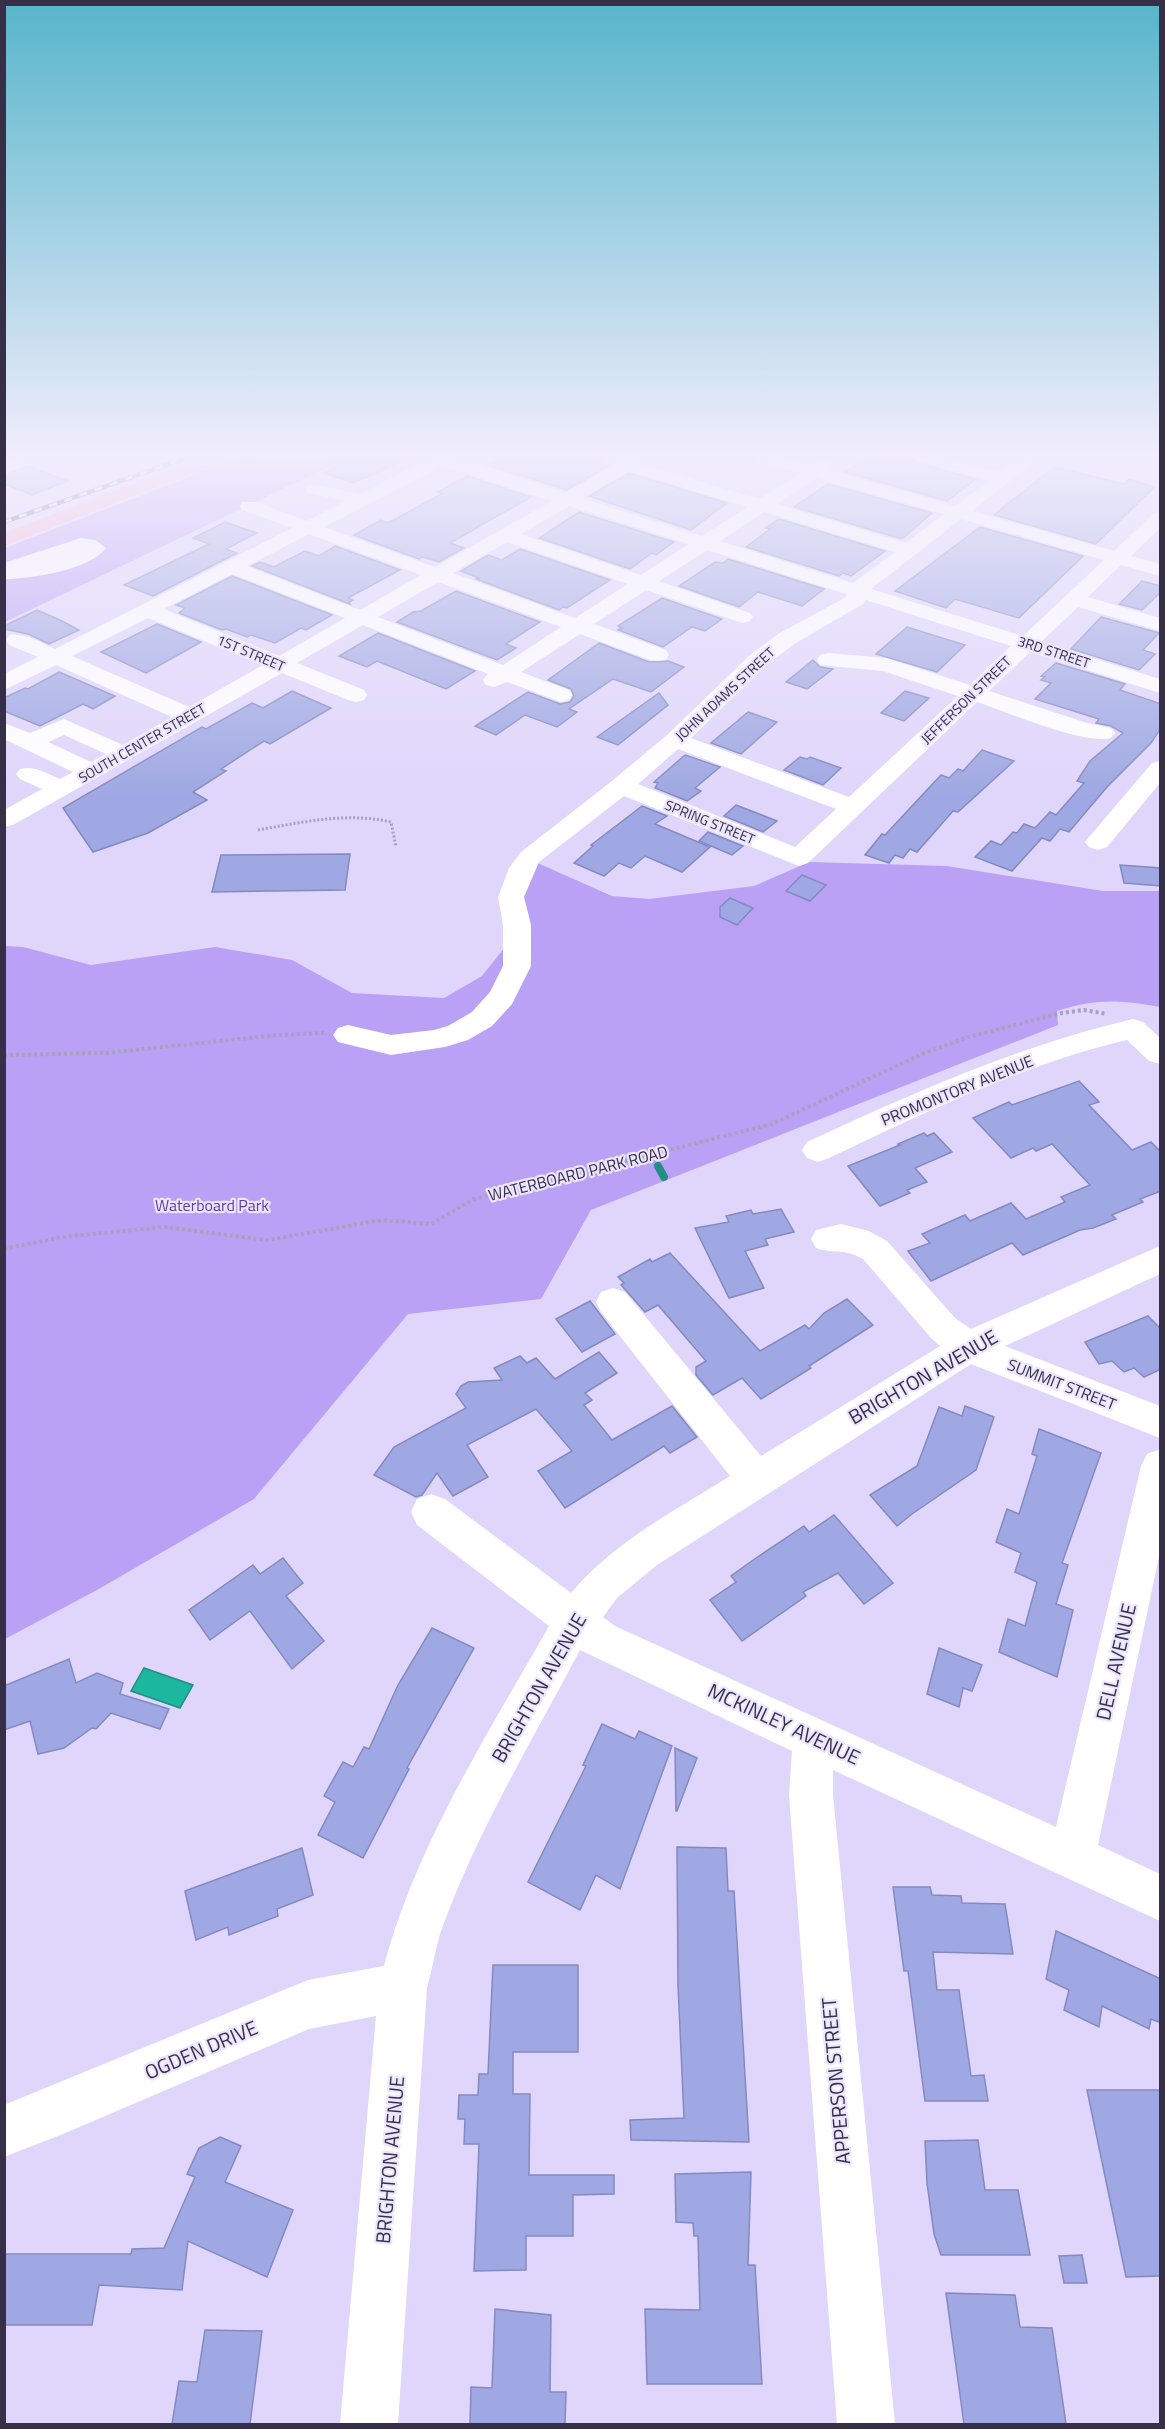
<svg xmlns="http://www.w3.org/2000/svg" width="1165" height="2429" viewBox="0 0 1165 2429" font-family="'Titillium Web',sans-serif">
<rect width="100%" height="100%" fill="#e0d6fb"/>
<g fill="#bba1f5">
<path d="M241 457H349L5 622V548Z"/>
<path d="M533 861 612 896 649 899 754 886 809 862 947 866 1103 891H1160V1007C1121 1000 1096 998 1057 1011L1058 1025 591 1210 541 1299 408 1314 254 1499 97 1590 5 1639V946L23 947 91 965 215 947 292 960 352 993 444 998 482 976 509 942Z"/>
</g>
<path fill="#1bb79e" stroke="#238e84" stroke-width="1.5" d="M144 1668 193 1685 180 1708 131 1691Z"/>
<g fill="none" stroke-linecap="round" stroke-linejoin="round">
<path stroke="#238e84" stroke-width="8" d="M658 1166 664 1177"/>
</g>
<g fill="#9fa8e2" stroke="#838ac3" stroke-width="1.5">
<path d="M329 457H412L353 483 324 473 341 464 328 460Z"/>
<path d="M504 457H606L598 464 608 466 567 490 488 465Z"/>
<path d="M868 457 915 459 918 463 976 479 947 501 845 472Z"/>
<path d="M27 466 68 481 32 495 4 484V476Z"/>
<path d="M1054 467 1124 484 1129 479 1154 487 1096 544 994 515Z"/>
<path d="M629 473 727 503 691 530 589 496Z"/>
<path d="M467 476 531 497 450 543 464 548 439 562 423 557 419 559 354 535 381 520 388 523 443 493 438 492Z"/>
<path d="M828 484 932 513 902 539 794 507Z"/>
<path d="M579 512 674 542 656 555 652 553 630 569 539 538Z"/>
<path d="M779 519 885 551 851 576 843 573 839 576 746 547 770 529 765 528Z"/>
<path d="M225 522 257 533 226 549 237 553 153 596 124 585 209 544 193 538Z"/>
<path d="M980 527 1083 556 1019 618 955 599 946 608 895 591Z"/>
<path d="M335 546 400 570 348 598 353 600 349 602 350 604 252 566 260 562 274 567 305 551 319 556Z"/>
<path d="M520 549 610 580 567 608 563 607 559 610 476 579 479 578 461 571 488 555 502 560Z"/>
<path d="M728 559 824 589 802 606 758 592 739 607 679 586 715 562 723 563Z"/>
<path d="M232 576 332 615 306 630 301 628 275 643 251 635 247 637 226 629 222 630 179 613 185 608 176 605Z"/>
<path d="M1142 581 1161 586V592L1142 610 1119 604Z"/>
<path d="M456 591 540 622 506 644 516 648 497 660 397 622 413 612 421 611Z"/>
<path d="M662 598 722 619 705 631 692 627 663 647 618 630 622 628 618 626Z"/>
<path d="M37 610 60 620 79 630 49 644 28 634 4 629V626Z"/>
<path d="M1101 617 1159 633 1143 650 1155 654 1139 670 1071 649Z"/>
<path d="M157 624 201 642 146 673 101 652Z"/>
<path d="M907 627 965 645 937 672 876 654Z"/>
<path d="M378 633 475 671 446 689 377 661 367 667 339 656Z"/>
<path d="M599 643 649 662 668 661 684 667 651 692 613 679 569 709 577 712 557 727 525 715 496 735 475 726 528 692 560 704 570 702 574 696 571 689 548 680Z"/>
<path d="M813 660 820 667 833 669 807 689 786 682Z"/>
<path d="M1056 663 1125 684 1120 690 1161 704V728L1151 743 1107 787 1069 832 1060 829 1050 841 1042 838 1012 871 975 857 991 841 1001 845 1013 832 1017 833 1024 824 1035 828 1050 812 1056 815 1084 783 1077 781 1090 761 1123 733 1111 726 1096 723 1099 719 1035 699 1051 683 1041 680 1045 677 1041 676Z"/>
<path d="M59 672 115 696 93 709 83 704 40 726 4 711V698L25 688 28 689Z"/>
<path d="M292 691 331 708 270 744 264 741 221 769 226 771 193 792 207 800 148 833 93 852 63 808 202 727 206 729 252 703 263 708Z"/>
<path d="M905 691 929 698 904 721 881 713Z"/>
<path d="M659 693 668 705 618 745 597 737Z"/>
<path d="M748 712 777 722 741 754 711 743Z"/>
<path d="M982 750 1014 761 958 812 953 811 917 852 910 849 903 858 895 855 889 863 865 855 882 834 885 835 941 775 949 778 958 769 963 771Z"/>
<path d="M685 755 720 767 695 788 701 791 687 801 655 788 658 783 654 782Z"/>
<path d="M800 757 807 759 810 757 841 768 823 785 784 770Z"/>
<path d="M736 805 777 821 763 832 724 816Z"/>
<path d="M642 806 667 816 655 824 710 847 682 872 645 856 631 868 619 863 604 876 574 863 593 846 591 845Z"/>
<path d="M708 832 743 846 732 855 699 841Z"/>
<path d="M350 854 345 890 212 892 221 855Z"/>
<path d="M1120 865 1161 868V886L1124 883Z"/>
<path d="M802 875 826 885 810 901 786 891Z"/>
<path d="M730 898 753 908 737 925 720 917V907Z"/>
<path d="M1079 1081 1099 1102 1089 1105 1132 1150 1151 1142 1161 1152V1191L1140 1199 1143 1202 1112 1215 1116 1219 1093 1228 1080 1230 1023 1255 1012 1243 931 1281 908 1251 930 1243 922 1234 965 1215 970 1221 1011 1203 1026 1219 1065 1202 1061 1197 1090 1185 1052 1144 1036 1151 1033 1148 1011 1158 973 1118 1009 1102 1012 1105Z"/>
<path d="M924 1133 927 1136 934 1133 952 1152 915 1168 927 1182 907 1190 910 1193 880 1206 848 1166 900 1145 898 1144Z"/>
<path d="M781 1209 794 1232 765 1239 768 1245 745 1251 764 1288 729 1298 695 1228 729 1222 726 1216 751 1210 753 1214Z"/>
<path d="M670 1253 760 1351 805 1325 809 1329 824 1313 847 1299 873 1325 809 1366 811 1368 761 1399 742 1378 713 1395 696 1375V1367L706 1361 658 1305 645 1312 621 1285 624 1283 618 1277 650 1259 652 1262Z"/>
<path d="M590 1301 615 1334 582 1352 556 1319Z"/>
<path d="M1148 1316 1161 1329V1369L1144 1377 1134 1368 1124 1372 1112 1361 1099 1364 1085 1342Z"/>
<path d="M599 1352 617 1373 585 1393 592 1400 584 1405 612 1440 672 1406 697 1437 670 1453 664 1446 565 1508 538 1471 572 1451 536 1409 467 1445 488 1477 453 1496 437 1473 422 1495 416 1497 374 1475 394 1447 466 1408 456 1394 461 1386 468 1382 502 1380 494 1368 520 1356 527 1363 536 1358 555 1379Z"/>
<path d="M965 1406 994 1417 976 1470 912 1514 897 1526 870 1495 917 1466 939 1407 962 1416Z"/>
<path d="M1039 1429 1101 1453 1062 1563 1068 1565 1056 1604 1073 1610 1057 1677 999 1652 1008 1619 1025 1626 1037 1582 1015 1572 1021 1553 996 1542 1007 1509 1019 1514 1037 1456 1032 1454Z"/>
<path d="M834 1515 893 1583 864 1604 838 1573 803 1592 806 1596 742 1641 710 1600 736 1582 731 1576 756 1558 804 1526 809 1532Z"/>
<path d="M283 1558 303 1583 286 1596 324 1641 292 1669 250 1611 210 1640 189 1610 253 1565 260 1574Z"/>
<path d="M432 1628 474 1648 407 1768 409 1769 363 1858 318 1835 335 1802 324 1796 343 1762 353 1767 364 1747 369 1749 398 1685Z"/>
<path d="M939 1648 982 1665 972 1691 963 1688 959 1707 927 1694Z"/>
<path d="M69 1659 76 1683 97 1673 123 1683 120 1694 169 1709 160 1729 111 1713 96 1729 92 1728 64 1748 38 1754 30 1721 4 1730V1686Z"/>
<path d="M602 1724 635 1739 639 1731 672 1746 620 1889 596 1875 580 1910 528 1882 586 1766 583 1765Z"/>
<path d="M675 1748 697 1758 677 1811H676Z"/>
<path d="M677 1847 726 1848 728 1891H734L749 2142 631 2140 630 2120 684 2118 678 1985Z"/>
<path d="M302 1848 313 1895 277 1909 278 1916 229 1935 228 1927 196 1940 185 1891Z"/>
<path d="M893 1887H930L932 1895 961 1896 962 1903 1005 1904 1013 1954 933 1952 937 1990H959L971 2076 984 2075 988 2101H925L908 1971H904Z"/>
<path d="M1056 1931 1161 1979V2023L1151 2019 1149 2029 1102 2006 1099 2027 1064 2010 1069 1990 1046 1979Z"/>
<path d="M493 1965H578V2052H513V2094H530L529 2175H614V2194L573 2195V2236H526V2270L474 2271 479 2144H464L465 2119H458L459 2095H478L479 2074H488Z"/>
<path d="M1087 2090H1161V2276L1126 2277Z"/>
<path d="M220 2137 241 2146 225 2182 293 2210 267 2277 188 2241 182 2290 99 2285 92 2325H4V2254H131L132 2249 164 2248 195 2177 187 2174 199 2148Z"/>
<path d="M978 2140 985 2190H1018L1030 2255H941L934 2234 927 2183 925 2141Z"/>
<path d="M751 2172 748 2265H755L762 2384H647L645 2309 700 2310 698 2236H694L693 2223 676 2222 675 2174Z"/>
<path d="M1082 2255 1087 2283H1064L1059 2256Z"/>
<path d="M946 2293 1015 2295 1020 2327 1052 2328 1066 2424H964Z"/>
<path d="M495 2309 551 2315 550 2392H566L565 2424H470L471 2387 492 2388Z"/>
<path d="M205 2330 262 2331 250 2424H172L179 2381 197 2382Z"/>
</g>
<g fill="none" stroke-linecap="round" stroke-linejoin="round">
<g stroke="#a9a0c1" stroke-width="2" stroke-dasharray="1.5 1.5" stroke-linecap="butt">
<path d="M237 464 265 457"/>
<path d="M58 585 67 587"/>
</g>
<path stroke="#a9a0c1" stroke-width="3" stroke-dasharray="2 2" stroke-linecap="butt" d="M258 830C303 822 346 812 391 822L396 847"/>
<g stroke="#a9a0c1" stroke-width="4" stroke-dasharray="3 3" stroke-linecap="butt">
<path d="M4 1055 105 1053 279 1035 324 1033"/>
<path d="M4 1249 62 1237 164 1227 267 1240 382 1220 431 1224 474 1199 772 1124 920 1055 968 1037 1062 1013 1084 1010 1107 1014"/>
</g>
<g fill="#fff" fill-rule="evenodd">
<path d="M15 457H37L34 461 4 474V462Z"/>
<path d="M423 457H455L565 493 613 466 606 461 609 457H650L642 464 759 499 800 473 757 461 754 457H781L811 465 821 459H833L836 463 828 470 955 506 990 480 919 461 916 457H944L1000 472 1020 457H1040L972 511 1114 551 1153 514 1160 512V528L1131 556 1160 564V576L1121 565 1088 597 1160 618V631L1078 607 1041 642 1160 679V693L1030 652 989 691 1087 723 1111 728 1115 733 1111 738C1084 745 1007 712 977 702L808 863 799 866 624 796 539 862 524 897 531 925V966L512 1004 492 1026 468 1040 445 1047 391 1055 338 1042 333 1035 338 1028 348 1025 391 1035 434 1030 448 1026 472 1012 490 992 503 966V925L498 897 509 868 521 852 612 781 667 735 750 655 778 634 846 597V594L707 550 659 581 750 613 753 617 750 621 743 623 736 621 646 590 594 624 666 650 669 655 666 660 658 661 650 660 580 634 521 672 569 690 572 695 569 700 561 702 507 682 494 687 486 685 483 680 488 674 363 625 297 663 364 690 367 695 364 700 356 702 348 700 282 673 13 825 4 827V810L42 789 20 779 16 774 20 769C34 765 46 773 60 779L73 772 4 739V723L30 733 64 719 123 745 172 717 56 665 4 690V674L38 657 9 645 6 640 9 635C25 632 41 643 55 649L292 528 242 510 240 506 242 502H256L307 521 345 501 308 493 305 489 308 485 314 484 360 494 426 460ZM442 466 552 501 435 567 324 527ZM629 471 747 507 702 536 582 498ZM816 478 944 514 906 543 777 504ZM569 506 689 544 641 575 521 534ZM764 512 895 552 853 583 720 541ZM961 519 1104 560 1023 636 871 589ZM309 534 421 575 360 610 247 566ZM507 542 628 584 575 618 453 573ZM232 574 345 618 279 656 164 609ZM438 582 561 627 503 665 378 617ZM866 600 1011 646 970 685 886 658 828 653 820 655 817 660 820 665 883 671 958 696 849 797 691 738 766 665 794 644 863 604ZM148 618 263 665 189 707 72 656ZM64 735 106 754 91 762 48 742ZM678 749 836 809 795 847 638 784Z"/>
<path d="M81 538 95 540 106 548C90 570 30 579 4 579V563Z"/>
<path d="M1160 761V783L1107 847 1098 850 1089 847 1085 842 1089 837 1152 763Z"/>
<path d="M1133 1019 1143 1022 1160 1038V1064L1149 1061 1127 1040C1022 1065 926 1112 829 1158L818 1162 807 1158 802 1150 807 1142C913 1093 1018 1046 1133 1019Z"/>
<path d="M841 1224 869 1231 887 1241 955 1318 971 1329 1160 1246V1274L1005 1346 1160 1406V1438L971 1364 657 1565 617 1598 603 1617 615 1626 1056 1827 1141 1466 1147 1454 1160 1449V1552L1098 1845 1160 1874V1921L833 1770V1795L895 2424H837L789 1795 792 1751 580 1650C531 1743 475 1835 440 1934 435 1952 432 1970 427 1988L398 2424H340L376 2016 309 2029 63 2134 4 2157V2105L308 1980 384 1966C416 1845 488 1734 549 1626L417 1525 411 1512 417 1499 431 1494 445 1499 571 1593C614 1542 674 1511 730 1476L601 1312 596 1302 601 1292 613 1288 625 1292 761 1456 940 1346 931 1338 863 1259C841 1247 836 1255 816 1248L811 1239 816 1230Z"/>
</g>
<path fill="#fed0df" fill-rule="evenodd" d="M1082 457H1111L1160 469V479L1085 461Z"/>
<path fill="#fdb1ca" fill-rule="evenodd" d="M203 457H227L224 461 4 546V533Z"/>
<defs>
<path id="rail" d="M4 522 189 457"/>
</defs>
<use href="#rail" stroke="#605974" stroke-width="4.5"/>
<use href="#rail" stroke="#ece5fe" stroke-width="3" stroke-dasharray="8" stroke-linecap="butt"/>
</g>
<linearGradient id="sky" x2="0" y2="1"><stop stop-color="#56b5ca"/><stop offset="0.57" stop-color="#f1edfd"/><stop offset="1" stop-color="#f1edfd" stop-opacity="0"/></linearGradient>
<rect width="1165" height="797" fill="url(#sky)"/>
<g text-anchor="middle" stroke-width="4.5" stroke-linejoin="round" paint-order="stroke">
<g font-size="14" fill="#362f47" stroke="#ece5fe">
<text transform="translate(1054 652) rotate(18)" y="5">3RD STREET</text>
<text transform="translate(251 653) rotate(23)" y="5">1ST STREET</text>
<text transform="translate(725 694) rotate(-43)" y="5">JOHN ADAMS STREET</text>
<text transform="translate(966 700) rotate(-44)" y="5">JEFFERSON STREET</text>
<text transform="translate(142 743) rotate(-30)" y="5">SOUTH CENTER STREET</text>
<text transform="translate(710 822) rotate(22)" y="5">SPRING STREET</text>
</g>
<g font-size="16" fill="#362f47" stroke="#ece5fe">
<text transform="translate(957 1090) rotate(-22)" y="6">PROMONTORY AVENUE</text>
<text transform="translate(578 1173) rotate(-14)" y="6">WATERBOARD PARK ROAD</text>
<text transform="translate(1062 1384) rotate(21)" y="6">SUMMIT STREET</text>
</g>
<g font-size="16" fill="#633ca0" stroke="#ece5fe">
<text x="212" y="1211">Waterboard Park</text>
</g>
<g font-size="20" fill="#362f47" stroke="#ece5fe">
<text transform="translate(923 1377) rotate(-30)" y="7">BRIGHTON AVENUE</text>
<text transform="translate(1116 1662) rotate(-77)" y="7">DELL AVENUE</text>
<text transform="translate(539 1688) rotate(-60)" y="7">BRIGHTON AVENUE</text>
<text transform="translate(784 1724) rotate(25)" y="7">MCKINLEY AVENUE</text>
<text transform="translate(201 2050) rotate(-23)" y="7">OGDEN DRIVE</text>
<text transform="translate(836 2081) rotate(-95)" y="7">APPERSON STREET</text>
<text transform="translate(390 2160) rotate(-85)" y="7">BRIGHTON AVENUE</text>
</g>
</g>
<rect width="1165" height="2429" fill="none" stroke="#362f47" stroke-width="12"/>
</svg>
